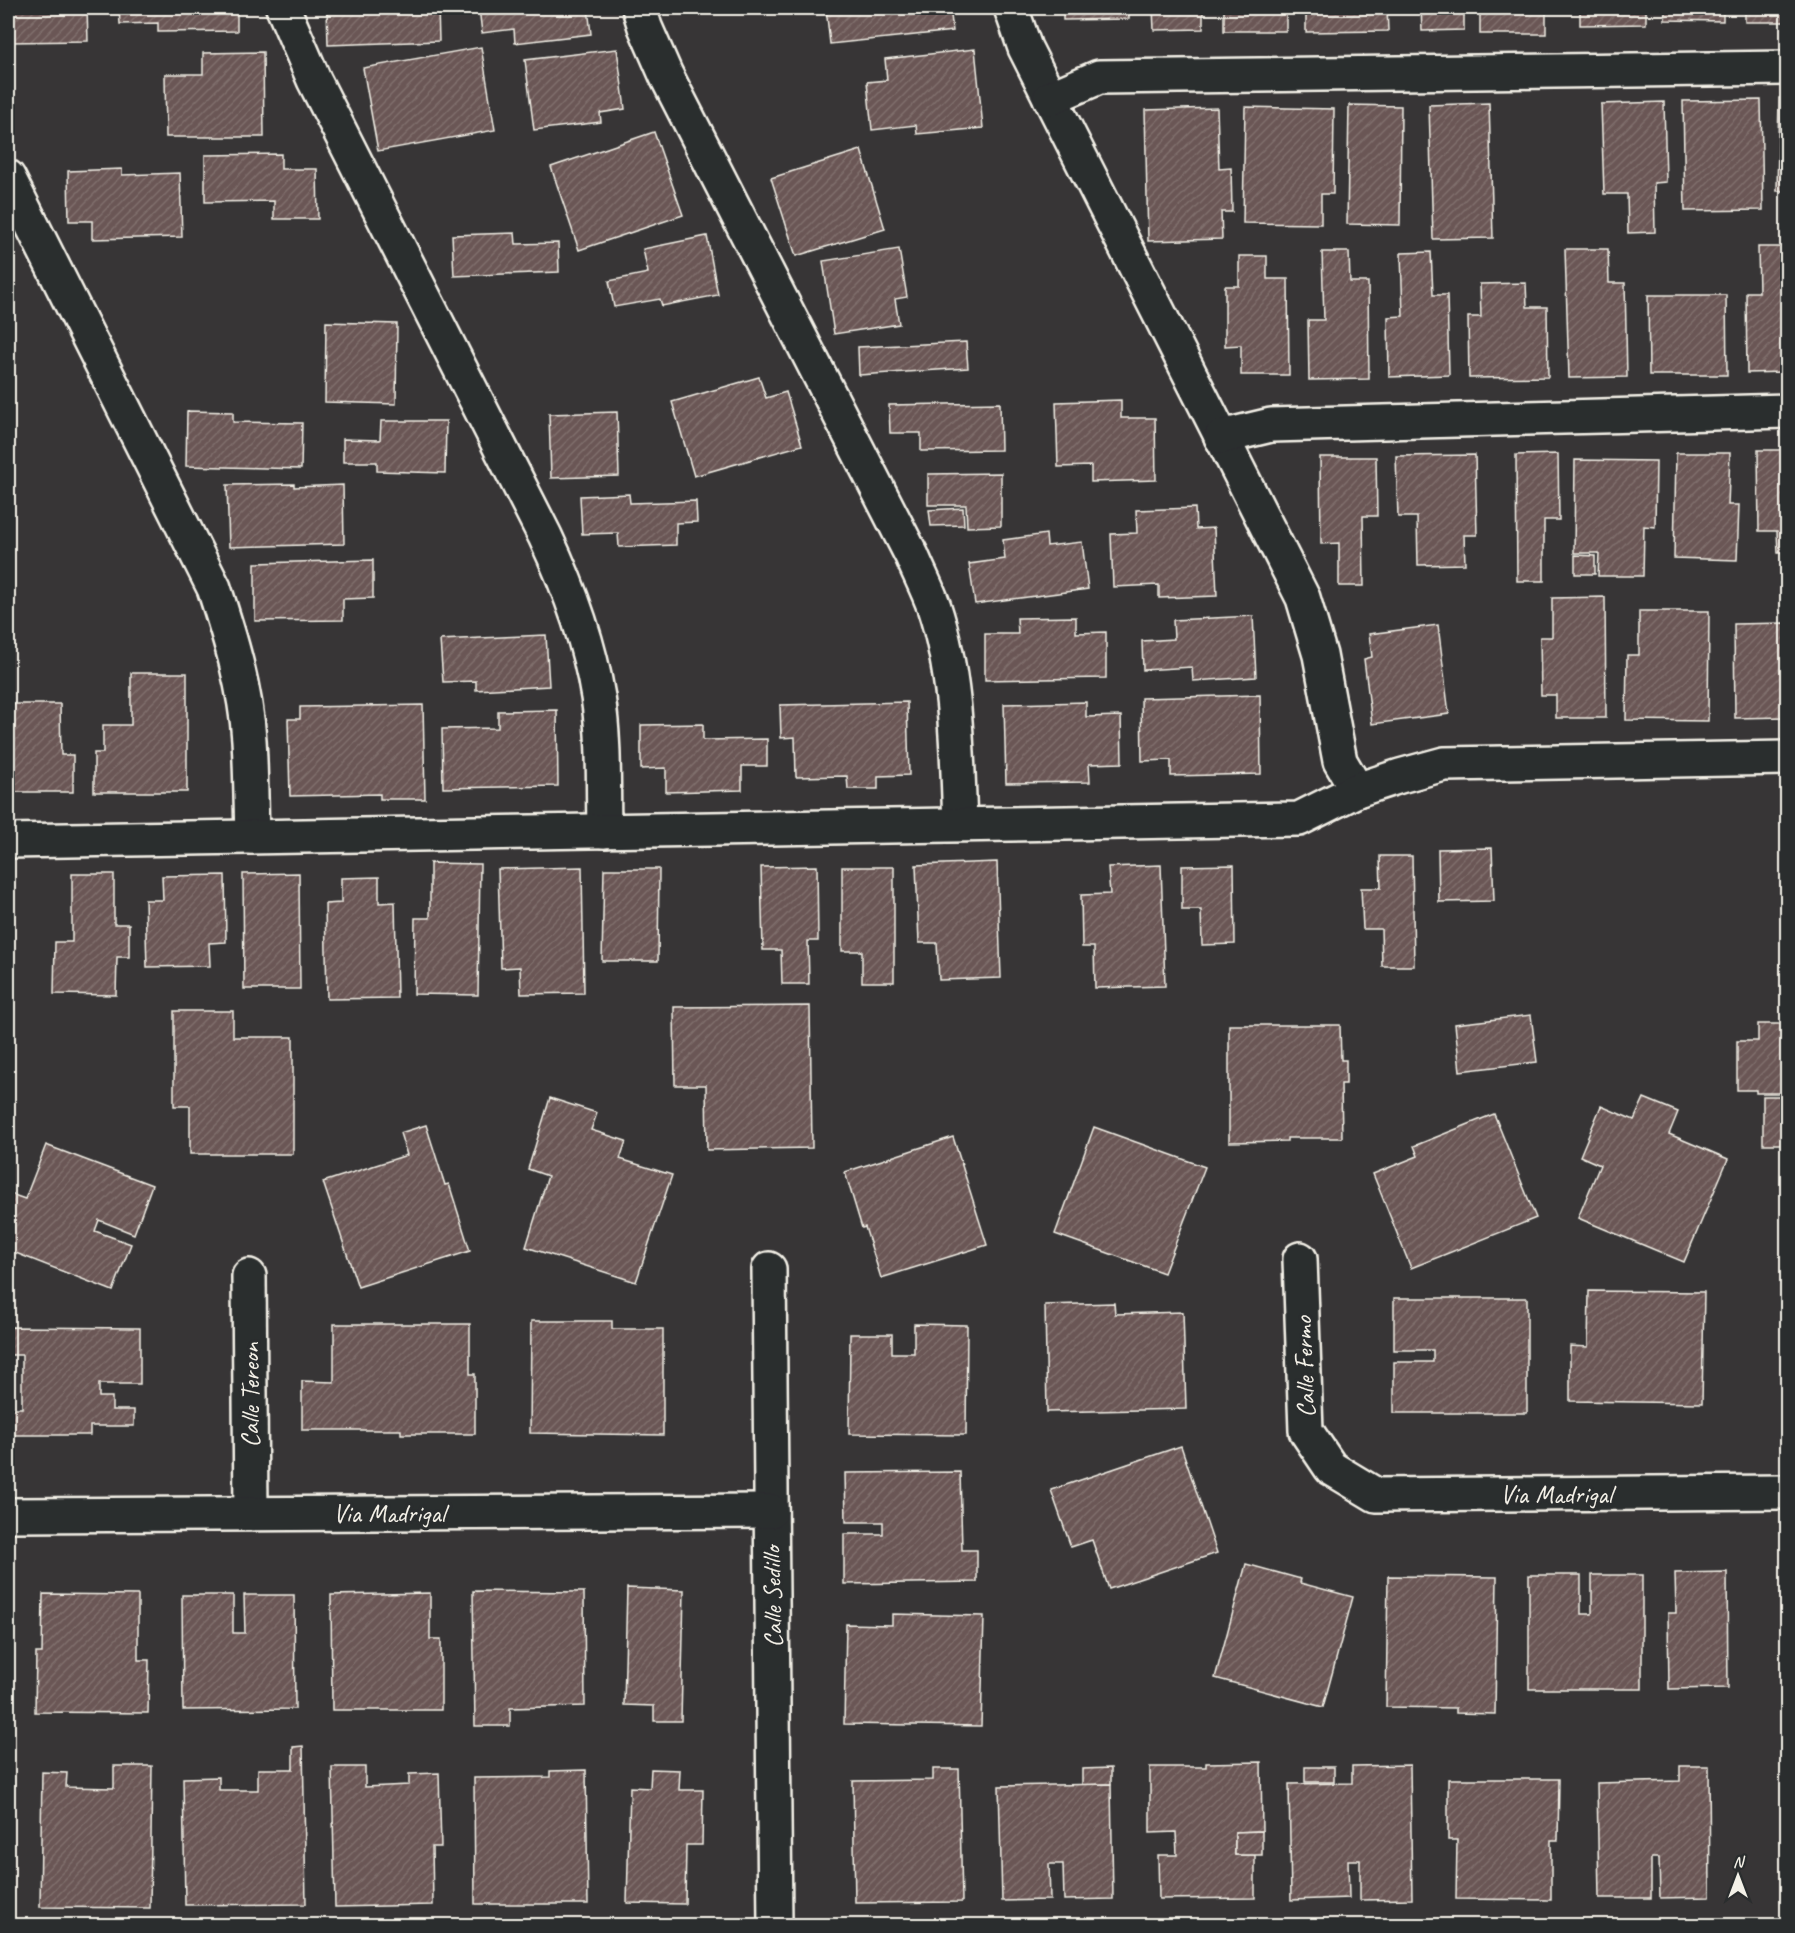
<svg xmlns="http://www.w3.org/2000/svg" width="1795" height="1933" viewBox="0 0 1795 1933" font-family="Caveat,sans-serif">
<defs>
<pattern id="building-hatch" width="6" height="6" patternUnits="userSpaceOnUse" patternTransform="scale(1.5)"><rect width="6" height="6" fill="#6a5755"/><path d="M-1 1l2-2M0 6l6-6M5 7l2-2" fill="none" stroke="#80706d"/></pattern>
</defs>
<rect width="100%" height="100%" fill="#373536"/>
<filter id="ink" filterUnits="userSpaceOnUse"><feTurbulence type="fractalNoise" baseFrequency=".0167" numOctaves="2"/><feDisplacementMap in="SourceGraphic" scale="12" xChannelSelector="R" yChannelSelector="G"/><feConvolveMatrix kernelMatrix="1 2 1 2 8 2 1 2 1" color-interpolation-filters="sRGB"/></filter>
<g filter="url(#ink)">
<g fill="url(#building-hatch)" stroke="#f4f1e8" stroke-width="1.5">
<path d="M8 8H87L88 41 8 42Z"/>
<path d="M119 8H237V31L158 32V23L120 24Z"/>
<path d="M327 8H438L439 41 328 45Z"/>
<path d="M479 8H588L591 34 515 43 514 29 482 33Z"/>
<path d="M826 8H950L953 31 830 44Z"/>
<path d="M1063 8H1129V19L1063 20Z"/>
<path d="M1153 8H1203V29L1154 30Z"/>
<rect x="1224" y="8" width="62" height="23"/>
<path d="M1306 8H1387L1388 31 1306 32Z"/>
<path d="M1421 8H1464V30L1422 31Z"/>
<rect x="1480" y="8" width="66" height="26"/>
<path d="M1580 8H1646V24L1580 25Z"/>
<path d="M1665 8H1723V21L1665 20Z"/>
<rect x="1745" y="8" width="41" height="14"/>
<path d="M481 47 495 130 378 151 363 68Z"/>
<path d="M617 49 625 109 600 113 601 122 534 130 525 60Z"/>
<path d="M975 49 983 128 917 134 916 125 872 130 867 82 887 80 885 59Z"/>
<path d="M263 52 264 137H166L165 74H203V53Z"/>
<path d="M1779 98H1788V191H1777Z"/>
<path d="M1761 100 1763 210 1685 211 1683 101Z"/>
<path d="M1664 102 1666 182 1654 183 1655 232 1628 233 1627 194H1604L1601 104Z"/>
<path d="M1489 103 1493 238 1433 239 1429 105Z"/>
<path d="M1349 105 1401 106 1400 225 1347 224Z"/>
<path d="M1245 107 1334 109 1333 194H1321V224L1243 223Z"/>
<path d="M1217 108 1219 169 1231 168 1232 212H1221L1222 239 1148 241 1145 110Z"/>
<path d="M654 132 683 215 579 250 551 167Z"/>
<path d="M861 150 885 229 796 256 771 178Z"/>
<path d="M281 154V169H317L318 219H274V201L205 202V155Z"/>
<path d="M122 169V175L180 173 182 237 92 239V221H69L68 171Z"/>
<path d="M515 233 516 244 558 243 559 272 454 276 452 235Z"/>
<path d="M707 236 718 295 662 306 660 299 614 307 609 281 648 273 643 249Z"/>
<path d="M1758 247H1782L1783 372 1747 373 1746 292H1759Z"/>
<path d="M899 249 907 297 895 299 899 324 834 334 823 261Z"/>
<path d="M1565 249H1608L1609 283H1625L1627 377 1569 378Z"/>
<path d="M1322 252H1349L1350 282H1368L1369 379 1309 380 1308 320H1324Z"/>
<path d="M1431 252 1433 295H1447L1449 375 1389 377 1388 317 1403 316 1401 253Z"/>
<path d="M1239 256H1267V279H1288L1289 375H1241V345L1225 346V286H1239Z"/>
<path d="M1526 283 1527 307H1547L1548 377 1469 378 1468 317H1481L1480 284Z"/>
<path d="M1648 295H1726L1727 375H1649Z"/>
<path d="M326 322 397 324 396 404 325 402Z"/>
<path d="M966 342 968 368 859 375 858 347Z"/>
<path d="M759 377 766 398 786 392 802 445 694 476 672 402Z"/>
<path d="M1121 400V418H1155L1156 480 1091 482V466L1058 467 1056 402Z"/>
<path d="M1000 403 1001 450 921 451V433H890L889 405Z"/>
<path d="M187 411 233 412V422L302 423 301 469 186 466Z"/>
<path d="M617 412 619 476 551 478 549 414Z"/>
<path d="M381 421H446L445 473 377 471V462H343V439L380 440Z"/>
<path d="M1758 450H1788V553H1778L1777 531H1759Z"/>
<path d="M1676 453H1730L1728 505H1739L1737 560 1674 558Z"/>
<path d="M1558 454 1559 520H1544V581H1517L1516 455Z"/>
<path d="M1475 455 1477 535H1464L1465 564 1418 565 1417 517H1398L1396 456Z"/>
<path d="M1320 457H1376L1377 516H1363L1364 586H1339V543L1321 544Z"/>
<path d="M1575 460 1656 461 1655 527 1644 526 1643 576H1598L1599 553H1574Z"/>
<path d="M1001 473V526L967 527 966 505H928V474Z"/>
<path d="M294 484V487L343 485 344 544 229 547 227 485Z"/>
<path d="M629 494 630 503 696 501 697 522 676 523V545L619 547 618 533 582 534 580 496Z"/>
<path d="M963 508 964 525 931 526 929 510Z"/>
<path d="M1195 508 1196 529 1214 528 1217 596 1159 598V585L1113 587 1111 534 1137 533 1136 510Z"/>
<path d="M1046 534 1047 546 1082 542 1088 589 975 604 969 564 1005 559 1003 540Z"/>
<path d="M1575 555 1595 556V574H1575Z"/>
<path d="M373 560V598L343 599V620L255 621V563Z"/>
<path d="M1605 597 1606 718H1556V695H1541L1540 637H1552V598Z"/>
<path d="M1639 611H1709L1708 721 1626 720 1627 655H1639Z"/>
<path d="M1253 616 1256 677 1193 681 1192 667 1143 670 1142 641 1174 639 1173 620Z"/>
<path d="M1076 617V633L1106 632V678L985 680V634H1018L1017 618Z"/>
<path d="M1788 623V717L1735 718 1734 624Z"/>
<path d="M1438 625 1449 714 1372 724 1364 659 1372 657 1369 634Z"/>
<path d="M546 635 549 686 476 690V681L443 682 440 640Z"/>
<path d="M131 673H187V792H94V753H103V725H131Z"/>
<path d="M1260 695 1261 774 1171 776V760L1142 761 1141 698Z"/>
<path d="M907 702 909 775 878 776V789H848L847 776 796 777 795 737 781 738 780 705Z"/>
<path d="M1086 702V717L1121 716 1122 763 1089 764 1090 782 1006 783 1004 704Z"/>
<path d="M8 704H60L61 755H73V792H8Z"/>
<path d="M423 705 425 799H380V794L290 796 288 719H300V707Z"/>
<path d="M557 710 558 786 443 788 442 729 498 728V711Z"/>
<path d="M703 724V740L767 739V766H742V790L666 792V768L641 769V725Z"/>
<path d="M1492 848 1494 901 1439 902 1438 849Z"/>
<path d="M1380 856H1412L1414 966H1382L1381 929H1363L1361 888H1381Z"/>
<path d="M997 862 1001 978 939 980 937 943H919L916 865Z"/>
<path d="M430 863 480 864 478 995 414 994 415 918H430Z"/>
<path d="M1161 865 1165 986 1095 988 1094 947H1082L1081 895 1110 894 1108 867Z"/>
<path d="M1234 865 1235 944 1202 945 1201 910H1182V866Z"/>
<path d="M817 866 818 941H808L809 984H782L781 950H763L761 867Z"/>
<path d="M582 867 584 993 521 994 520 967 501 968 498 869Z"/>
<path d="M842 867H894V982H862V951H842Z"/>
<path d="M604 869H659L658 961H602Z"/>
<path d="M299 873 300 989H244L243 874Z"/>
<path d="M72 874H114V924H129V957H117L116 995 54 994 55 942H72Z"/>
<path d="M225 875 226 942 209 943 210 966 147 967 145 900H163L162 876Z"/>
<path d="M379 877V903L395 902 397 998 327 999 325 904 341 903V878Z"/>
<path d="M810 1006 812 1148 707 1150 706 1085H675L674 1007Z"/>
<path d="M174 1011H233V1037H293V1154H190V1106H174Z"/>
<path d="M1531 1015 1537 1062 1460 1071 1455 1024Z"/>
<path d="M1758 1024H1788V1144H1763V1096H1784V1093H1756V1090H1737V1041H1758Z"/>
<path d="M1229 1025H1340L1341 1060H1346V1084H1341L1342 1138H1287V1141L1229 1142Z"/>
<path d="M550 1098 597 1113 591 1130 626 1141 620 1159 672 1175 636 1282 526 1247 548 1176 528 1169Z"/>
<path d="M1644 1098 1678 1112 1669 1134 1728 1159 1684 1262 1578 1218 1600 1165 1580 1156 1601 1106 1634 1120Z"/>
<path d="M1494 1114 1536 1218 1411 1268 1373 1174 1418 1156 1414 1146Z"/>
<path d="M426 1125 445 1185 449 1184 470 1251 358 1287 323 1182 407 1155 400 1133Z"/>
<path d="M1094 1127 1205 1167 1164 1273 1055 1234Z"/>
<path d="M953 1137 987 1245 881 1278 865 1227 862 1228 845 1172Z"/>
<path d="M46 1145 152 1185 134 1234 99 1220 95 1231 131 1244 113 1291 8 1250V1193L25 1199Z"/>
<path d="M1589 1291 1704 1292 1702 1403 1570 1401V1346L1588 1347Z"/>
<path d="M1394 1298H1527V1413H1394V1362H1433V1350H1394Z"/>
<path d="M1114 1303 1115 1314 1183 1312 1186 1409 1047 1412 1045 1305Z"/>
<path d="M531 1321H612V1329H663V1435L530 1433Z"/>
<path d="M334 1324H470V1374H475V1434H401V1430H302V1381L334 1382Z"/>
<path d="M914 1324 967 1325 966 1435 849 1434 850 1334H892V1353H914Z"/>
<path d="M8 1327 140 1328V1384H99V1397H112V1410H134V1426H90V1435H8V1408H22V1355H8Z"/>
<path d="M1181 1446 1217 1553 1109 1589 1092 1540 1071 1547 1051 1490Z"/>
<path d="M960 1472 962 1550H977V1582L844 1584V1534H883V1522H846L845 1473Z"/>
<path d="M1246 1564 1301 1579 1300 1583 1353 1597 1323 1707 1215 1678Z"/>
<path d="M1727 1572 1728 1688 1669 1689 1668 1613H1676L1675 1573Z"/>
<path d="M1529 1575H1581V1614H1592V1575H1642V1689H1529Z"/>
<path d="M1388 1576 1497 1577 1495 1714 1456 1713V1708L1386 1707Z"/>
<path d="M627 1588 684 1590 681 1721H654V1706L624 1705Z"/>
<path d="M473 1591 584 1592 585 1706 510 1708V1726H475Z"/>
<path d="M430 1593V1639H441V1710H332L331 1595Z"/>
<path d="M43 1594 138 1595V1660H149L148 1713 35 1712 36 1653H42Z"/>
<path d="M182 1595H233V1633H245L244 1595H294L295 1709 183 1710Z"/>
<path d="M892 1614 984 1616 981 1726 844 1724 846 1624 892 1625Z"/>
<path d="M303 1746 306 1904 185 1905 183 1778 219 1777V1790H258V1769H293V1747Z"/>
<path d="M1261 1762 1262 1831 1235 1832V1855H1255V1898L1159 1899 1158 1855H1177L1176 1832 1150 1833V1767H1206V1763Z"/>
<path d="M1410 1765 1412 1899 1360 1900V1860H1348L1349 1898 1291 1900 1289 1784 1352 1783V1766Z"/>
<path d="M114 1766H152L150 1908 40 1907 42 1772 67 1773 66 1787 114 1788Z"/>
<path d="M1680 1766H1709L1710 1897 1660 1898 1659 1858H1651V1898H1599L1597 1783 1680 1781Z"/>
<path d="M332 1767H365V1787L409 1785V1774L439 1773 441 1847H432L433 1905 335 1907Z"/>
<rect x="1305" y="1767" width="29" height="15"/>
<path d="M1111 1768V1784L1082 1785V1769Z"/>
<path d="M651 1769 680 1770 679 1790H703L702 1845H686L685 1904 627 1903 630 1787 650 1788Z"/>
<path d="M933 1769H959L962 1902 855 1903 853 1781 933 1780Z"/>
<path d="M586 1770 588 1904H475L474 1778 550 1777V1771Z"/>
<path d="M1448 1779H1559L1558 1840H1551V1900L1456 1899 1457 1840H1448Z"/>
<path d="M1111 1784 1113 1899 1064 1900 1063 1864H1049L1050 1900 1002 1901 999 1786Z"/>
<path d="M1262 1831V1855H1235V1832Z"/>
</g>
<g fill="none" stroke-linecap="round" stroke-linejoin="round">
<defs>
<g id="street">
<path d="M283 8 314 80 545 536C569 587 589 641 598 697 605 741 603 787 604 831"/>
<path d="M639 8 645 27 666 75 912 556C919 573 928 590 934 607 957 677 957 751 960 824"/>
<path d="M1011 8 1025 48 1303 598 1320 655 1340 761 1357 790"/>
<path d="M1050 98 1099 77 1788 68"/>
<path d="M8 177 214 588C230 637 246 689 249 740 251 772 251 805 252 837"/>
<path d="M1221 437 1271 425 1788 411"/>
<path d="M8 841 1299 819 1357 790 1400 776 1444 764 1788 758"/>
<path d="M1300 1259 1306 1431 1331 1468 1376 1495 1788 1492"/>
<path d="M769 1269 775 1926"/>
<path d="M249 1276 251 1513"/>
<path d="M8 1515 771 1511"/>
</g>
</defs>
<use href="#street" stroke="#f4f1e8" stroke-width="38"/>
<use href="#street" stroke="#2a2d2e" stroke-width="33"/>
</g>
</g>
<g text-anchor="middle" stroke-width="6" stroke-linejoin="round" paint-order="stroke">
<g font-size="26" fill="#f4f1e8" stroke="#2a2d2e">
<text transform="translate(1304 1367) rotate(-92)" y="9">Calle Fermo</text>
<text transform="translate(250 1395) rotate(-90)" y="9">Calle Tereon</text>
<text x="1556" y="1503">Via Madrigal</text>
<text x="389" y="1522">Via Madrigal</text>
<text transform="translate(772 1597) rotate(-91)" y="9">Calle Sedillo</text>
</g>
</g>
<rect width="1795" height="1933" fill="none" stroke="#2a2d2e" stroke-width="30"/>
<rect x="15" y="15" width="1765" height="1903" fill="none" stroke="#f4f1e8" stroke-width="2" filter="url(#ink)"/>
<g transform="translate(1738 1876)" stroke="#2a2d2e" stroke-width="4.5" paint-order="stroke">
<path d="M0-4.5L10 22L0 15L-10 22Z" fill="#f4f1e8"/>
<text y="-9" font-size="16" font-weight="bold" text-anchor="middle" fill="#f4f1e8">N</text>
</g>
</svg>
